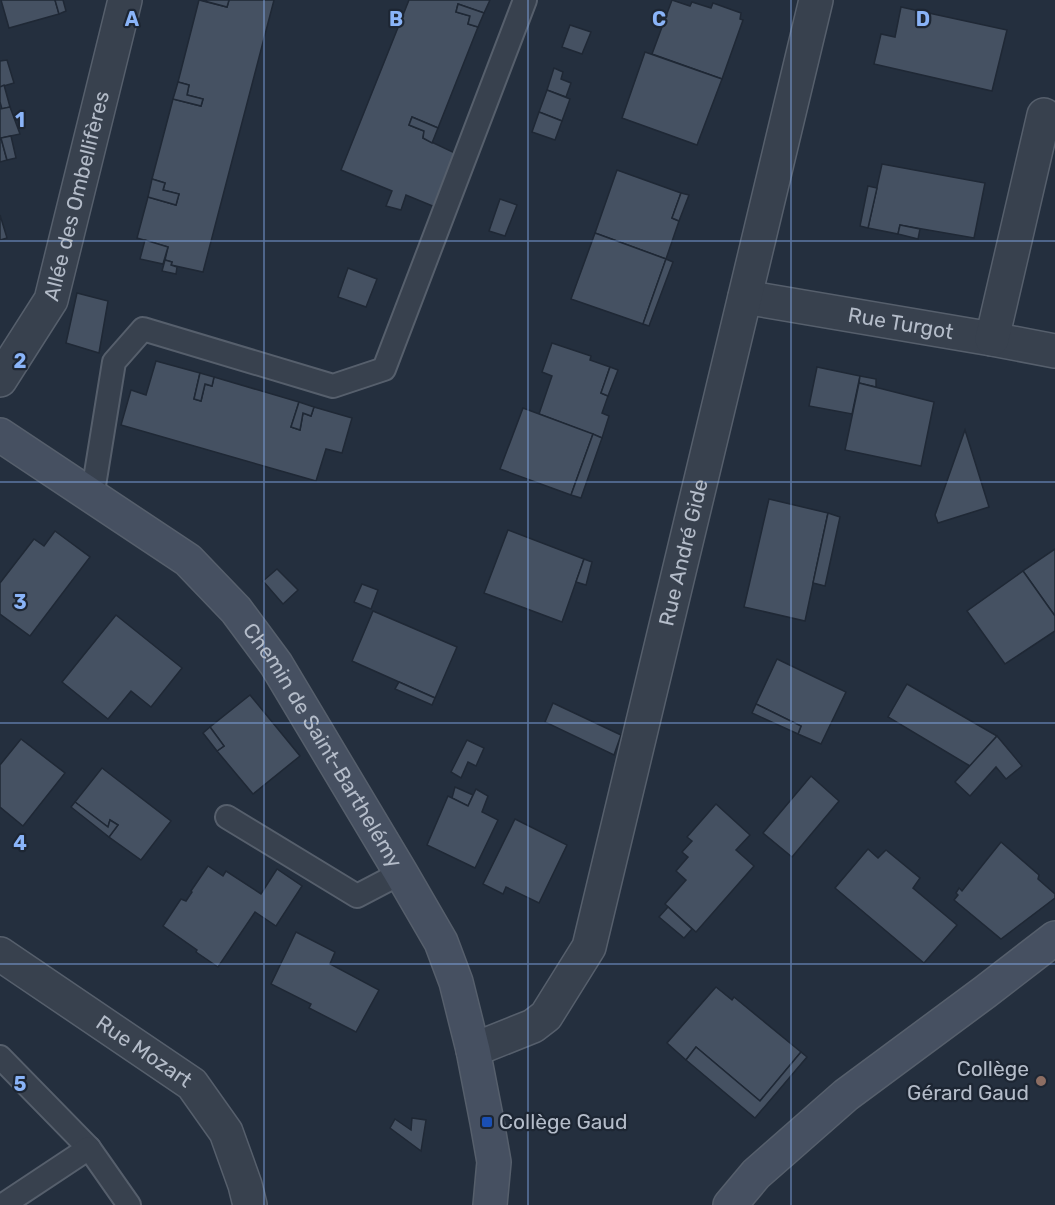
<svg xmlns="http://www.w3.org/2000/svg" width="1055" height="1205" viewBox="0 0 1055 1205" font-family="Rubik,sans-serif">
<rect width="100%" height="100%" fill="#242f3e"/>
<g fill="#455162" stroke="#1f2835" stroke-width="1.5">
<path d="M1 0H55L59 14 9 28Z"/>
<path d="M55 0H63L66 11 59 14Z"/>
<path d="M199 0 227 7 229 0H274L203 272 171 265 172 262 165 260 168 247 137 238 148 197 176 205 179 194 163 190 165 183 152 179 173 99 201 106 203 99 187 95 189 85 178 82Z"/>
<path d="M201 0H229L227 7Z"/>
<path d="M409 0H490L484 13 458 4 456 12 470 16 468 24 478 27 438 128 412 117 409 125 424 131 423 138 457 154 435 207 406 195 401 210 386 206 392 191 341 170Z"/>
<path d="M672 0 690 6 692 2 711 8 713 3 741 13 740 19 743 20 722 79 652 54Z"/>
<path d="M458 4 484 13 478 27 468 24 470 16 456 12Z"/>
<path d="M901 7 1007 30 992 91 874 64 881 34 895 37Z"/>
<path d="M570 25 591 32 582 54 562 47Z"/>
<path d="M645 52 722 79 697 145 622 118Z"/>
<path d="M7 60 14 83 0 87V61Z"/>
<path d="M554 68 563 72 561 79 571 83 566 97 547 90Z"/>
<path d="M178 82 189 85 187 95 203 99 201 106 173 99Z"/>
<path d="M4 85 10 107 2 109 0 102V87Z"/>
<path d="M547 90 570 99 562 121 539 112Z"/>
<path d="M10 107 20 134 1 138 7 160 0 162V109Z"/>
<path d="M539 112 562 121 555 140 532 132Z"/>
<path d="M412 117 438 128 432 143 423 138 424 131 409 125Z"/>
<path d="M11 136 16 158 7 160 1 138Z"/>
<path d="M882 164 985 183 974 238 900 225 898 234 868 228Z"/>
<path d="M617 170 681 193 672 218 679 221 666 259 595 233Z"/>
<path d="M152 179 165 183 163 190 179 194 176 205 148 197Z"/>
<path d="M868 186 877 188 868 228 860 226Z"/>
<path d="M681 193 689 195 679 221 672 218Z"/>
<path d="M500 199 517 205 505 236 489 231Z"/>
<path d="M0 215 7 238 0 240Z"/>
<path d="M900 225 920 229 918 239 898 234Z"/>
<path d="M595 233 666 259 643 324 571 299Z"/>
<path d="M145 240 168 247 163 264 140 259Z"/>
<path d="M666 259 673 262 649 326 643 324Z"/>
<path d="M165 260 172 262 171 265 177 267 176 274 162 271Z"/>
<path d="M348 268 377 279 366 307 338 297Z"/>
<path d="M77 293 108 301 99 353 66 343Z"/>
<path d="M552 343 591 356 590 360 610 367 601 393 608 396 602 413 609 416 602 438 539 414 552 376 542 372Z"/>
<path d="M156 361 200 373 194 399 201 401 205 384 212 386 214 377 299 402 291 427 300 430 303 413 311 416 314 407 352 418 342 453 326 449 316 481 121 425 131 390 146 395Z"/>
<path d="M610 367 618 370 608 396 601 393Z"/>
<path d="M817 367 860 376 852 414 809 406Z"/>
<path d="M200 373 214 377 212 386 205 384 201 401 194 399Z"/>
<path d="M860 376 876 379V387L859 383Z"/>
<path d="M859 383 934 402 921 466 845 450Z"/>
<path d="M299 402 314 407 311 416 303 413 300 430 291 427Z"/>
<path d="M523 408 593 434 571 495 500 469Z"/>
<path d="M965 430 989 507 938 523 935 515Z"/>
<path d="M593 434 602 438 581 498 571 495Z"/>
<path d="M769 499 828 513 805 621 744 607Z"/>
<path d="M828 513 840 517 825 586 813 583Z"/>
<path d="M508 530 584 559 562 622 484 593Z"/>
<path d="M55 531 90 557 30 636 0 614V583L34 539 44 546Z"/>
<path d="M1055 549V616L1023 571Z"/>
<path d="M584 559 592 562 586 585 576 582Z"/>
<path d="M277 569 298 590 283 604 263 581Z"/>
<path d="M1023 571 1055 616V631L1005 664 967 611Z"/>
<path d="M362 584 378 590 371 609 354 602Z"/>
<path d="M373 611 457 647 435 698 352 661Z"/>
<path d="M116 615 182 668 151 707 131 691 108 719 62 682Z"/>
<path d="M777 659 846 692 821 744 798 734 801 726 756 704Z"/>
<path d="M399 682 435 698 432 705 395 689Z"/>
<path d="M907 684 997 736 970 766 888 717Z"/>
<path d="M250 695 300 756 253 794 217 751 224 746 210 727Z"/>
<path d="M553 703 621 735 614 755 545 722Z"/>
<path d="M756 704 801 726 798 734 752 713Z"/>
<path d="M210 727 224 746 217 751 203 733Z"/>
<path d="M997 736 1022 766 1006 779 996 767 970 796 955 782Z"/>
<path d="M21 739 65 773 23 826 0 807V765Z"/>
<path d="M467 740 484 748 476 766 468 762 461 778 451 772Z"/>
<path d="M102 768 171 821 141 860 109 837 118 825 110 820 108 827 75 802Z"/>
<path d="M811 776 839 801 792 857 763 833Z"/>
<path d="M455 787 473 795 468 806 452 798Z"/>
<path d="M476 789 488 796 482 812 498 820 475 868 427 845 448 796 468 806Z"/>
<path d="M75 802 108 827 110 820 118 825 109 837 71 807Z"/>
<path d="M716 804 750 835 736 850 754 866 696 932 665 904 686 880 676 871 688 857 682 852 692 841 687 837Z"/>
<path d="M515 819 567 845 539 903 506 887 503 894 483 884Z"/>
<path d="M1001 842 1039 875 1038 879 1055 894V898L1001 939 954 900 958 895 956 893 959 888 962 891Z"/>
<path d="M868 849 878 858 886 850 920 878 913 888 957 925 924 963 835 888Z"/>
<path d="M208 866 223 876 226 871 261 894 277 869 302 886 276 926 255 912 218 967 196 952 197 950 163 926 181 899 186 901 192 892 191 891Z"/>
<path d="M668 907 692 929 684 938 659 917Z"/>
<path d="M296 932 335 952 330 964 379 990 356 1032 309 1008 311 1004 271 984Z"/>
<path d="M716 987 732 1000 734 997 801 1052 760 1101 696 1047 686 1060 667 1043Z"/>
<path d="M696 1047 760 1101 801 1052 807 1057 755 1118 686 1060Z"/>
<path d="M412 1118 426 1120 421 1151 390 1128 395 1119 411 1130Z"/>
</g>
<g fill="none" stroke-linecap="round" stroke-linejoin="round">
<defs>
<g id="lane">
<path d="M92 498 114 362 143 329 333 386 384 369 525 0"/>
<path d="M227 817 357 896 401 873"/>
<path d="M0 1057 89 1148"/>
<path d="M3 1205 89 1148 129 1205"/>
</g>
<g id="street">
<path id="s1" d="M745 297 992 339 1055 351"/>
<path d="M992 339 1044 115"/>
<path id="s2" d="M0 380 51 300 125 0"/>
<path id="s3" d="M0 954 192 1084 226 1132 245 1185 250 1205"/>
<path id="s4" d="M473 1050 533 1026 546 1016 589 947 816 0"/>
</g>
<g id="secondary">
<path id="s5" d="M0 435 188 560 236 610 276 664 401 873 441 942 456 982 473 1050 487 1122 494 1162 490 1205"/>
<path d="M730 1205 756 1174 846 1095 985 992 1055 938"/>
</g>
</defs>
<use href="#lane" stroke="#565f6c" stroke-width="26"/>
<use href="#street" stroke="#565f6c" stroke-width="36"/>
<use href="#secondary" stroke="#565f6c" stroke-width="36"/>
<use href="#lane" stroke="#38414e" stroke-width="22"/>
<use href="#street" stroke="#38414e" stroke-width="33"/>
<use href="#secondary" stroke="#465061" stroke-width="33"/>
</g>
<path fill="none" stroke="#8ab4f8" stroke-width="1.5" stroke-opacity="0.55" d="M264 0V1205M528 0V1205M791 0V1205M0 241H1055M0 482H1055M0 723H1055M0 964H1055"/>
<circle fill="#8d6e63" stroke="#1d2633" stroke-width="2" cx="1041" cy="1081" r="6"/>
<rect fill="#1a4fb4" stroke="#1d2633" stroke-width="2" x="481" y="1116" width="12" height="12" rx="3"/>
<g text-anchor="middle" stroke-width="4.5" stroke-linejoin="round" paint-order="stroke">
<g font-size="21" fill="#b4bcc9" stroke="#1d2633">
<text dy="7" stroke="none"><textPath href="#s2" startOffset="202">Allée des Ombellifères</textPath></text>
<text dy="7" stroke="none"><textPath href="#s1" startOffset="158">Rue Turgot</textPath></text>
<text dy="7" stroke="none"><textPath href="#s4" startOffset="568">Rue André Gide</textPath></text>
<text dy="7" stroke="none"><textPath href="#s5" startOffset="456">Chemin de Saint-Barthelémy</textPath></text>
<text dy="7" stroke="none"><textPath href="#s3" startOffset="174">Rue Mozart</textPath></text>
</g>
<g font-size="21" fill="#b4bcc9" stroke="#1d2633" text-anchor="end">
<text x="1029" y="1076">Collège<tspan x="1029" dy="24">Gérard Gaud</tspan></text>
<text x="499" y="1129" text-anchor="start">Collège Gaud</text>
</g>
</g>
<g font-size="20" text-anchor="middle" font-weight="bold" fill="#8ab4f8" stroke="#1d2633" stroke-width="4.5" stroke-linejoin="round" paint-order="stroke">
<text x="132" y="26">A</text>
<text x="396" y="26">B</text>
<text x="659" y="26">C</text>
<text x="923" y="26">D</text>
<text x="20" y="127">1</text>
<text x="20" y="368">2</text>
<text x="20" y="609">3</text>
<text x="20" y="850">4</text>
<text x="20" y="1091">5</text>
</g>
</svg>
